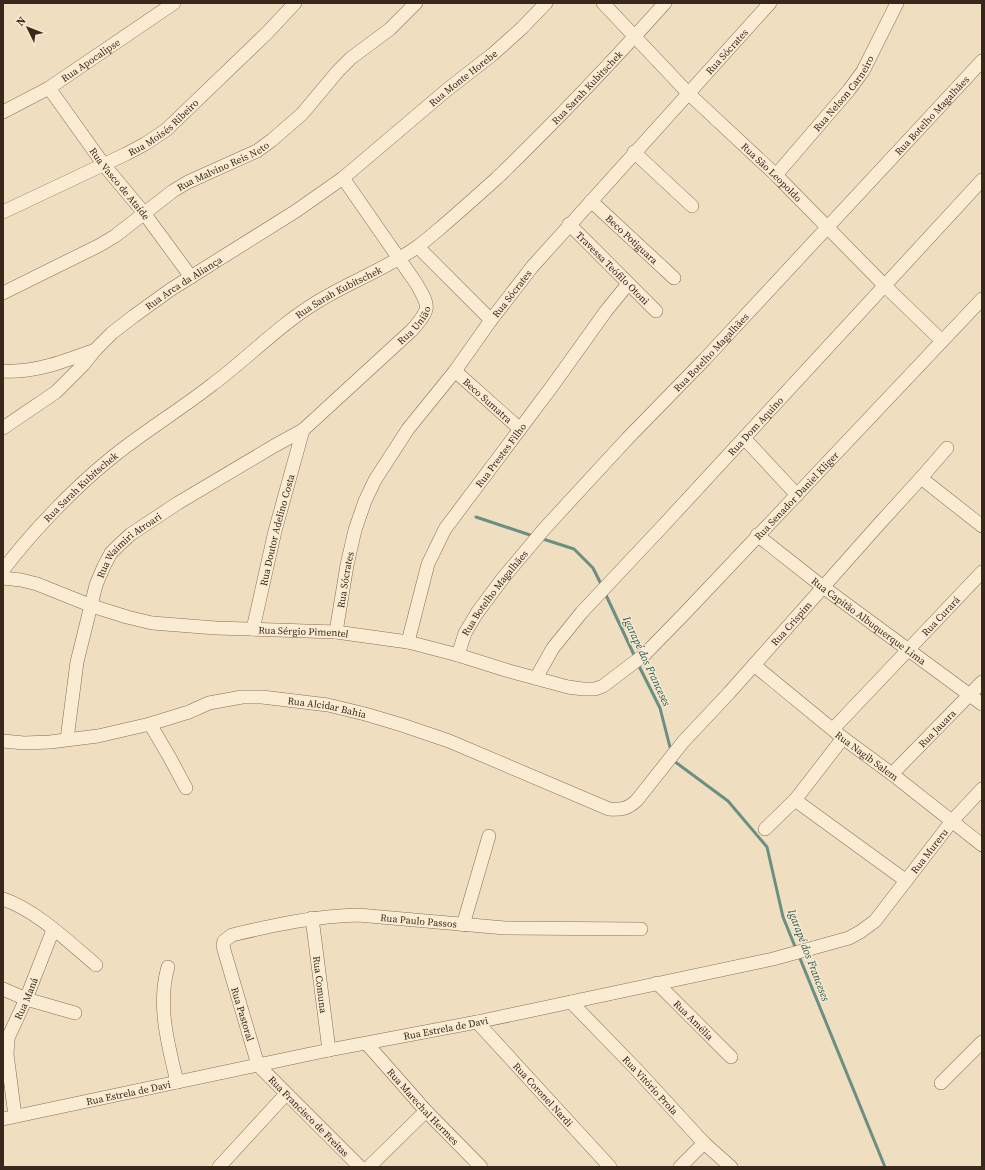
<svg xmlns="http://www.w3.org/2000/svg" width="985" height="1170" viewBox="0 0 985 1170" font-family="'Source Serif 4',serif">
<rect width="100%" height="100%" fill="#efdec0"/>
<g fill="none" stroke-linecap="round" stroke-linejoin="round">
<g stroke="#6a8f83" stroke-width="3">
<path d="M476 517 533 536"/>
<path d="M540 538 574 549 593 568 602 586"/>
<path d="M605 593 635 657"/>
<path d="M638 664 660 708 671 751"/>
<path d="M673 759 674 761 728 801 767 847 783 917 796 949"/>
<path d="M799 956 885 1167"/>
</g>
<defs>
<g id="minor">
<path id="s1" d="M603 3 688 93 776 175 885 286 941 340"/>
<path id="s2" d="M49 88 104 165 144 213 191 277"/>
<path id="s3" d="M3 112 49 88 174 3"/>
<path d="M634 152 692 206"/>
<path id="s4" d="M776 175 849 90 863 71 897 3"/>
<path id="s5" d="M591 201 674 278"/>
<path id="s6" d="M3 212 126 154 145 144 166 130 267 33 295 3"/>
<path id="s7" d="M569 224 656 311"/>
<path d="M418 247 491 320"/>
<path id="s8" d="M3 293 100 245 115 236 173 191 188 182 257 151 272 140 302 114 338 71 351 58 390 29 416 3"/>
<path d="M3 371C35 373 65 361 95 350"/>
<path id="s9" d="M455 371 520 429"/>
<path id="s10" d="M3 428 56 392 84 364 95 350 112 333 134 316 170 290 296 211 343 178 448 89 493 54 522 28 546 3"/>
<path d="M744 438 797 495"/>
<path d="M921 478 982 526"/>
<path id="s11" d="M757 535 823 587 982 704"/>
<path id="s12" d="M3 570C32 532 73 489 110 459 143 432 180 410 213 384 248 358 279 325 317 302 349 282 386 269 417 247 424 242 431 236 438 230 458 213 477 196 497 178 555 122 611 63 665 3"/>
<path id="s13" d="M3 578 21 580 37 584 92 606 127 617 152 623 216 628 336 632 408 642 458 655 509 671 568 687 583 689H595L603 686 644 655 685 613 982 299"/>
<path id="s14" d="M253 629 275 531 303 430"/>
<path id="s15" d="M336 632 347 565 355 530 365 501 375 480 408 429 455 371 491 320 532 267 770 3"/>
<path id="s16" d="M408 642 428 564 445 529 553 385 606 311 628 284"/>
<path id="s17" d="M458 655 465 633 477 613 503 578 545 528 627 439 705 359 982 61"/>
<path id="s18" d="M754 665 843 738 892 774 982 845"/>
<path id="s19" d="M536 678 553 648 582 612 661 528 982 180"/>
<path d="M150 724 170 758 186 788"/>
<path id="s20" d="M833 729 982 572"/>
<path id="s21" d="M67 739 77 662 96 585 104 566 111 553 119 545 131 534 178 503 274 446 303 430 412 330C431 308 430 307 416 283L343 178"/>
<path id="s22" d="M3 741 24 743 50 742 98 736 150 724 189 712 209 703 242 697H262L328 705 365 714 402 725 449 741 609 809C621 810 628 809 637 800L683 742 729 693 880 523 921 478 947 448"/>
<path id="s23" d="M892 774 982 682"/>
<path d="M795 800 905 880"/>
<path d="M765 829 795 800 843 738"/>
<path d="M3 899C36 910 70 943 96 965"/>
<path id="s24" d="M312 918 329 1050"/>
<path d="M463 925 489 836"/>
<path d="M168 967C157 1005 168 1044 177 1082"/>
<path id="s25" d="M657 983 731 1057"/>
<path d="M3 989 26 999 75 1013"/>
<path id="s26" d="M571 1002 636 1069 704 1143 731 1167"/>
<path id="s27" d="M477 1022 610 1167"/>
<path id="s28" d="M367 1044 426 1111 481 1167"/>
<path d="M941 1083 982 1042"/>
<path id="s29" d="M15 1116 7 1054 8 1038 26 999 53 930"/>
<path id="s30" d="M3 1119 329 1050 477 1022 773 959 849 938 860 932 875 921 952 821 982 789"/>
<path d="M219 1167 286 1094"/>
<path id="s31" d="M360 1167 258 1065 224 950 223 945 224 941 232 935C274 925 315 916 358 915L505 928 641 929"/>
<path d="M369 1167 426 1111"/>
<path d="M680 1167 704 1143"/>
</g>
</defs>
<use href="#minor" stroke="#896e57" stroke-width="14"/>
<use href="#minor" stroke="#faecd3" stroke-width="13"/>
</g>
<g text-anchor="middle" stroke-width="3" stroke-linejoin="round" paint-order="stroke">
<g font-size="10" fill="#38281c" stroke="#f6e9cf">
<text dy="4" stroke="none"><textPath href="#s15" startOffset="713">Rua Sócrates</textPath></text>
<text dy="4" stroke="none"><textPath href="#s3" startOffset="102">Rua Apocalipse</textPath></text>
<text dy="4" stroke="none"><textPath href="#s10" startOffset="580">Rua Monte Horebe</textPath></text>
<text dy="4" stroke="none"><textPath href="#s12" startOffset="762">Rua Sarah Kubitschek</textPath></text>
<text dy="4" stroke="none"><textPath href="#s4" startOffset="106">Rua Nelson Carneiro</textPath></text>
<text dy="4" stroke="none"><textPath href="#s17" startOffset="721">Rua Botelho Magalhães</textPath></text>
<text dy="4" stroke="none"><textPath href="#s6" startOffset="182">Rua Moisés Ribeiro</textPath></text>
<text dy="4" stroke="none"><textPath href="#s8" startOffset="255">Rua Malvino Reis Neto</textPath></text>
<text dy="4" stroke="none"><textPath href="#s1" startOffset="239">Rua São Leopoldo</textPath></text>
<text dy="4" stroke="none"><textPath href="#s2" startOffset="119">Rua Vasco de Ataíde</textPath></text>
<text dy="4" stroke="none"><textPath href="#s5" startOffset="56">Beco Potiguara</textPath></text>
<text dy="4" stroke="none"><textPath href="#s7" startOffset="62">Travessa Teófilo Otoni</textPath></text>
<text dy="4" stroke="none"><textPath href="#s10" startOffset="233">Rua Arca da Aliança</textPath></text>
<text dy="4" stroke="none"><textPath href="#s12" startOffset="438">Rua Sarah Kubitschek</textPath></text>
<text dy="4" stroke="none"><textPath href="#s15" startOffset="389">Rua Sócrates</textPath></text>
<text dy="4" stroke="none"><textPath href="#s21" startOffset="574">Rua União</textPath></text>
<text dy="4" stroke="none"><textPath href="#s17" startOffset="397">Rua Botelho Magalhães</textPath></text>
<text dy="4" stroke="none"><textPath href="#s9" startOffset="44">Beco Sumatra</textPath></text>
<text dy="4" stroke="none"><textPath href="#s19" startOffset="335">Rua Dom Aquino</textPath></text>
<text dy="4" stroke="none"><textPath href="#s16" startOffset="212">Rua Prestes Filho</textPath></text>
<text dy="4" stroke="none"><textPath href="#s12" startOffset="114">Rua Sarah Kubitschek</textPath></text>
<text dy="4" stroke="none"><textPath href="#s13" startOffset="887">Rua Senador Daniel Kliger</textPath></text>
<text dy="4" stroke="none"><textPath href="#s14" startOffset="102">Rua Doutor Adelino Costa</textPath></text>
<text dy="4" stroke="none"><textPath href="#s21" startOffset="210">Rua Waimiri Atroari</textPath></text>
<text dy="4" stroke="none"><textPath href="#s15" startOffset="53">Rua Sócrates</textPath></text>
<text dy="4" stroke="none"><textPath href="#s17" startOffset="73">Rua Botelho Magalhães</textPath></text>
<text dy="4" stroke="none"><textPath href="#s20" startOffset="156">Rua Curará</textPath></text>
<text dy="4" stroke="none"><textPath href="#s11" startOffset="141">Rua Capitão Albuquerque Lima</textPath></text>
<text dy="4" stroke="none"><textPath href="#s22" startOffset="897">Rua Crispim</textPath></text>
<text dy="4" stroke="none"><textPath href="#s13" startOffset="308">Rua Sérgio Pimentel</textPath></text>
<text dy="4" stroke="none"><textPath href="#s22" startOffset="331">Rua Alcidar Bahia</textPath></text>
<text dy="4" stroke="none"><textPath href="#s23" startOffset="64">Rua Jauara</textPath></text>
<text dy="4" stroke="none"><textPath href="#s18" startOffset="145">Rua Nagib Salem</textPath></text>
<text dy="4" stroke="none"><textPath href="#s30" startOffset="985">Rua Mureru</textPath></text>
<text dy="4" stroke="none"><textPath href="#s31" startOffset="472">Rua Paulo Passos</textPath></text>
<text dy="4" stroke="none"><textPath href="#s24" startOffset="67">Rua Comuna</textPath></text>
<text dy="4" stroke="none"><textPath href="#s29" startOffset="122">Rua Maná</textPath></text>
<text transform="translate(243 1014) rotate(73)" y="4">Rua Pastoral</text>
<text dy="4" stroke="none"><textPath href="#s25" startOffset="52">Rua Amélia</textPath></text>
<text dy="4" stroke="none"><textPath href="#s30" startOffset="452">Rua Estrela de Davi</textPath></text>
<text dy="4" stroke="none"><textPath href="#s26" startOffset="115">Rua Vitório Prola</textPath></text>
<text dy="4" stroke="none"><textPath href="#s30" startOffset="128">Rua Estrela de Davi</textPath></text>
<text dy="4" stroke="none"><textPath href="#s27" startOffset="98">Rua Coronel Nardi</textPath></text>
<text dy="4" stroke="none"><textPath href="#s28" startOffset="84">Rua Marechal Hermes</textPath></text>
<text transform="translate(309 1116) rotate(45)" y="4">Rua Francisco de Freitas</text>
</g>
<g font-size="11" font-style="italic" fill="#2b5852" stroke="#f6e9cf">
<text transform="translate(647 661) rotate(65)" y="4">Igarapé dos Franceses</text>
<text transform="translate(809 955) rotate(69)" y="4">Igarapé dos Franceses</text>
</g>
</g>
<rect width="985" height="1170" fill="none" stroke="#38281c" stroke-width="8"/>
<g transform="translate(28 28) rotate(313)" stroke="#f6e9cf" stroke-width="3" paint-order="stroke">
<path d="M0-3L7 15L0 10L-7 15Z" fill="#38281c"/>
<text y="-6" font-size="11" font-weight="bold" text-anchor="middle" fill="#38281c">N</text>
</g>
</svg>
